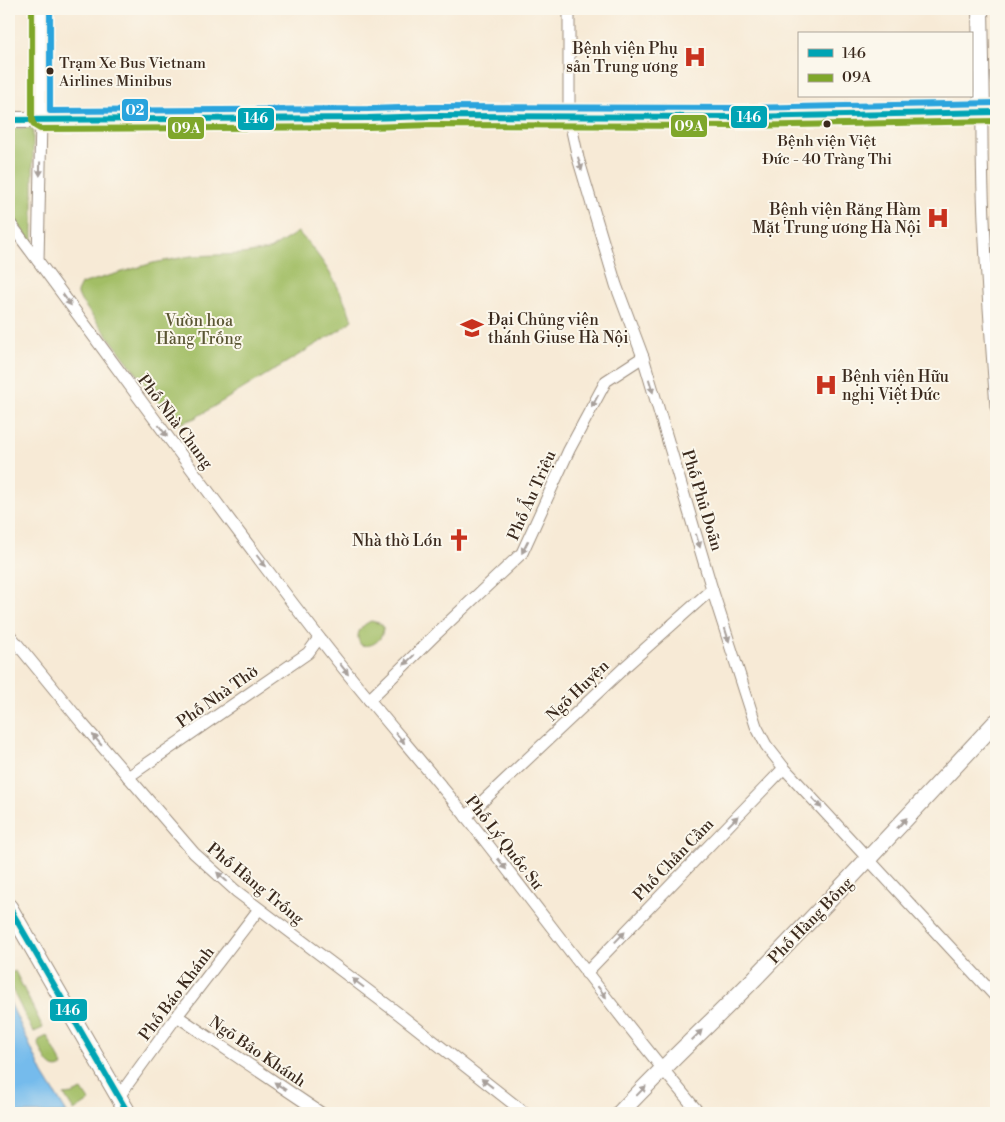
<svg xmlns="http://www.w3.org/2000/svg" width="1005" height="1122" viewBox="0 0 1005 1122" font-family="'Libre Bodoni',serif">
<rect width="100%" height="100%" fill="#fbf7ec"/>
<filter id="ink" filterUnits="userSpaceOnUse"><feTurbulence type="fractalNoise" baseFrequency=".02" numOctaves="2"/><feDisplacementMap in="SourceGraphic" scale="10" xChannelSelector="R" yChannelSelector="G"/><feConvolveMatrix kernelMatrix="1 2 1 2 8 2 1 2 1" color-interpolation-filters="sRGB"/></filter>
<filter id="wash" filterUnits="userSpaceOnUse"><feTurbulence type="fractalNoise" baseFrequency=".0096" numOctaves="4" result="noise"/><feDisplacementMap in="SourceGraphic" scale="20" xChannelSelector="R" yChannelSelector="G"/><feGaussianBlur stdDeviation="1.12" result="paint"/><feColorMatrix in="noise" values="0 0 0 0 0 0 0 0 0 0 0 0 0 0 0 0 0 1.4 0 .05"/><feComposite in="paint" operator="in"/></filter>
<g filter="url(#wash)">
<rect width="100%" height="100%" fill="#f7ead6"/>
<g fill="#a2be65" stroke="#6e7442">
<path d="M9 128H33V245L9 212Z"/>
<path d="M298 232C322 256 341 288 352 320L343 328 195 418 179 424 168 414 81 301 77 292 81 284 153 263 191 256 242 254 269 250Z"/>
<path d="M371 621 379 623 383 626C384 639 373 648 361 645 354 635 360 626 371 621Z"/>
<path d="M15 971 43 1028 34 1032 32 1030 9 983V974Z"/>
<path d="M47 1036 63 1066C49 1074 44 1054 38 1044L39 1040Z"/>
<path d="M82 1090 89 1101 74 1111 64 1095 72 1094Z"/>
</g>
<path fill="#74bbec" stroke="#587285" d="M9 1000 43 1074 67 1113H9Z"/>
</g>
<g filter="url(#ink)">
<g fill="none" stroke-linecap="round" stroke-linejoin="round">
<defs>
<g id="street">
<path d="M569 9V117L578 158 616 285 643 357 712 589 756 726 766 745 784 768 996 997"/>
<path d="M982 113C981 211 989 309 996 407"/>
<path d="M9 222C113 361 214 503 321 640 368 701 420 759 468 819 545 917 619 1018 699 1113"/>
<path d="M38 261 41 120"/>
<path d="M9 634 81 722 194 853 236 891 399 1014 525 1113"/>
<path d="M369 700 434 636 522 553 569 450 606 381 643 357"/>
<path d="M128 777 308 653 319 638"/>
<path d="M466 817 627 665 712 589"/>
<path d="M586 973 784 768"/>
<path d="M177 1016 321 1113"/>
<path d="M119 1097 127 1085 177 1016 259 909"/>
</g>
<g id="secondary">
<path d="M980 9 982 113"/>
<path d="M9 120 368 118 432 116 743 117 996 112"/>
<path d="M41 120V9"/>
<path d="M9 907 128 1113"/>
<path d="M620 1113C663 1067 710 1024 754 979 836 894 916 808 996 722"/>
</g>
</defs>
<use href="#street" stroke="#998a7a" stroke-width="13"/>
<use href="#secondary" stroke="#998a7a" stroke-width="18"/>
<use href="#street" stroke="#fff" stroke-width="11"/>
<use href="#secondary" stroke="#fff" stroke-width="16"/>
<defs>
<g id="bus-1">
<path d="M9 120 368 118 432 116 743 117 996 112"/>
<path d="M9 907 128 1113"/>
</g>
<path id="bus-2" d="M32 9V121L35 126 40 129 368 127 432 125 743 126 996 121"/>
<path id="bus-3" d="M50 9V111L368 109 432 107 743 108 996 103"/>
</defs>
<use href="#bus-1" stroke="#fbf7ec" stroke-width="10"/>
<use href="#bus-2" stroke="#fbf7ec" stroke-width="10"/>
<use href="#bus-3" stroke="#fbf7ec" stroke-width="10"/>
<use href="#bus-1" stroke="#00a4b4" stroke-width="6"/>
<use href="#bus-2" stroke="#7fa72b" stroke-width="6"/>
<use href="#bus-3" stroke="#2aa4dd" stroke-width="6"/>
</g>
<defs><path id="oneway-solid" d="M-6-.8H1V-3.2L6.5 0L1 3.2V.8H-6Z" transform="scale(1.25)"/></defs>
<g fill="#a79f9a">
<use href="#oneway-solid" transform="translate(580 164) rotate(74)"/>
<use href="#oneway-solid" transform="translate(40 169) rotate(91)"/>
<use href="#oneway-solid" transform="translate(67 300) rotate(54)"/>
<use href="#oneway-solid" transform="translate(651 386) rotate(73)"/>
<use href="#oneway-solid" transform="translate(595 401) rotate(118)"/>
<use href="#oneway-solid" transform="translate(163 431) rotate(53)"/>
<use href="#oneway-solid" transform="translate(698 541) rotate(73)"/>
<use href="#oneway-solid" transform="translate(525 547) rotate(117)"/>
<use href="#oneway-solid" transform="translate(261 561) rotate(53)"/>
<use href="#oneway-solid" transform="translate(727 635) rotate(72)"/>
<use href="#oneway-solid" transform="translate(409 660) rotate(136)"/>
<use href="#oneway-solid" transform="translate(344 669) rotate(52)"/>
<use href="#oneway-solid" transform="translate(400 738) rotate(50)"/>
<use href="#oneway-solid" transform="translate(97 740) rotate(-130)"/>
<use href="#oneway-solid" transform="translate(817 803) rotate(47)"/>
<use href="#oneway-solid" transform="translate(733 821) rotate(-46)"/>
<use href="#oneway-solid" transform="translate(902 823) rotate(-47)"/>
<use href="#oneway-solid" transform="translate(502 864) rotate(52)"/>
<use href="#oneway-solid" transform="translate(222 877) rotate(-138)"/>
<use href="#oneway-solid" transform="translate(620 937) rotate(-46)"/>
<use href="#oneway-solid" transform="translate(358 983) rotate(-143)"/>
<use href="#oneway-solid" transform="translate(602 992) rotate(52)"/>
<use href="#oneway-solid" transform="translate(697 1035) rotate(-45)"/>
<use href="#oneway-solid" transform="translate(487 1083) rotate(-142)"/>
<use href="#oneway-solid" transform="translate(280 1086) rotate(-146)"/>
<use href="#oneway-solid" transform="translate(641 1091) rotate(-46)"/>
</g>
</g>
<defs>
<symbol id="hospital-bare" viewBox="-9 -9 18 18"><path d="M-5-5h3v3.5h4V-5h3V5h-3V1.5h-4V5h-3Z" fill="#c8321e" stroke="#fbf7ec" stroke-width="2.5" paint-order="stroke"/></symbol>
<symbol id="university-bare" viewBox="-9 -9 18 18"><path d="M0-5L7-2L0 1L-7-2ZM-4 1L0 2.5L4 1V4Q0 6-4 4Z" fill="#c8321e" stroke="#fbf7ec" stroke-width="2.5" paint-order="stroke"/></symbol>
<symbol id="church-bare" viewBox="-9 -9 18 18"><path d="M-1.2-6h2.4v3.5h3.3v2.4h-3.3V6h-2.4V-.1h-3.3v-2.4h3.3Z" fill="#c8321e" stroke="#fbf7ec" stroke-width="2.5" paint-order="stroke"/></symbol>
</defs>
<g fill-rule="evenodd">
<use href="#hospital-bare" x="679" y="41" width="32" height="32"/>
<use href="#hospital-bare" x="922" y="202" width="32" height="32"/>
<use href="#university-bare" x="456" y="312" width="32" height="32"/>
<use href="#hospital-bare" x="810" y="369" width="32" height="32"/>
<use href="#church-bare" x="443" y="524" width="32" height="32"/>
</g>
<g fill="#3b2a1e" stroke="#fbf7ec" stroke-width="2">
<circle cx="50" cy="71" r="4.5"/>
<circle cx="827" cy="124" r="4.5"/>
</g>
<g text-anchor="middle" stroke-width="4" stroke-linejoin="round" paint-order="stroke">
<g font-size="15" fill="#3b2a1e" stroke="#fbf7ec" text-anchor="start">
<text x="59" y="68">Trạm Xe Bus Vietnam<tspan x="59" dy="18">Airlines Minibus</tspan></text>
<text x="827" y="146" text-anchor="middle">Bệnh viện Việt<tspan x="827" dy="18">Đức - 40 Tràng Thi</tspan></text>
</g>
<g font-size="16" fill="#3b2a1e" stroke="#fbf7ec" text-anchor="end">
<text x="678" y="54">Bệnh viện Phụ<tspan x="678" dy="18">sản Trung ương</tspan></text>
<text x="921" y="215">Bệnh viện Răng Hàm<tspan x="921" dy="18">Mặt Trung ương Hà Nội</tspan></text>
<text x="488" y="325" text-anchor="start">Đại Chủng viện<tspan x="488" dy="18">thánh Giuse Hà Nội</tspan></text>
<text x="842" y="382" text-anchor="start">Bệnh viện Hữu<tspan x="842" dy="18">nghị Việt Đức</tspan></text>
<text x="442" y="546">Nhà thờ Lớn</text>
</g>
<g font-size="16" fill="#5a5633" stroke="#fbf7ec">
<text x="199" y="326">Vườn hoa<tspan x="199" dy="18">Hàng Trống</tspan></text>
</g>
<g font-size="16" fill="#3b2a1e" stroke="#fbf7ec">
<text transform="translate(176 421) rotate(53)" y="6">Phố Nhà Chung</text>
<text transform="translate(531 495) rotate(-66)" y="6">Phố Ấu Triệu</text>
<text transform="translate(703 500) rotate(73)" y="6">Phố Phủ Doãn</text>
<text transform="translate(577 690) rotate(-44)" y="6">Ngõ Huyện</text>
<text transform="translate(217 696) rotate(-35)" y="6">Phố Nhà Thờ</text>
<text transform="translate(505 842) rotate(52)" y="6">Phố Lý Quốc Sư</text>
<text transform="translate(673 859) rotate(-46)" y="6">Phố Chân Cầm</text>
<text transform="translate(256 883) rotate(39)" y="6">Phố Hàng Trống</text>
<text transform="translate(810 920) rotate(-46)" y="6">Phố Hàng Bông</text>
<text transform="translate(176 993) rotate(-53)" y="6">Phố Báo Khánh</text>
<text transform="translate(258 1051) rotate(34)" y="6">Ngõ Bảo Khánh</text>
</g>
</g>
<g stroke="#fbf7ec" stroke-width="2">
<rect x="121" y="98" width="28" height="24" rx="5" fill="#2aa4dd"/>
<rect x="730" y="105" width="38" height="24" rx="5" fill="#00a4b4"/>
<rect x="237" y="107" width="38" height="24" rx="5" fill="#00a4b4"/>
<rect x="670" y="114" width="38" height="24" rx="5" fill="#7fa72b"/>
<rect x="167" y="116" width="38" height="24" rx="5" fill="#7fa72b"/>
<rect x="49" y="998" width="39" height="24" rx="5" fill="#00a4b4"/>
</g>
<g font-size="14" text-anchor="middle" font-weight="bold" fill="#fff">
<text x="135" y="115">02</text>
<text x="749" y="122">146</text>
<text x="256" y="123">146</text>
<text x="689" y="131">09A</text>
<text x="186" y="133">09A</text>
<text x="68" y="1015">146</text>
</g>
<rect width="1005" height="1122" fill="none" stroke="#fbf7ec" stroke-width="30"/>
<rect x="798" y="32" width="175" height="65" fill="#fbf7ec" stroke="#aea59a"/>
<rect x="808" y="49" width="25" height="8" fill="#00a4b4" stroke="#aea59a"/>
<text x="842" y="58" font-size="15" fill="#3b2a1e">146</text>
<rect x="808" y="74" width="25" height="8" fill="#7fa72b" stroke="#aea59a"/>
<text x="842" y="82" font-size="15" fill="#3b2a1e">09A</text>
</svg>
